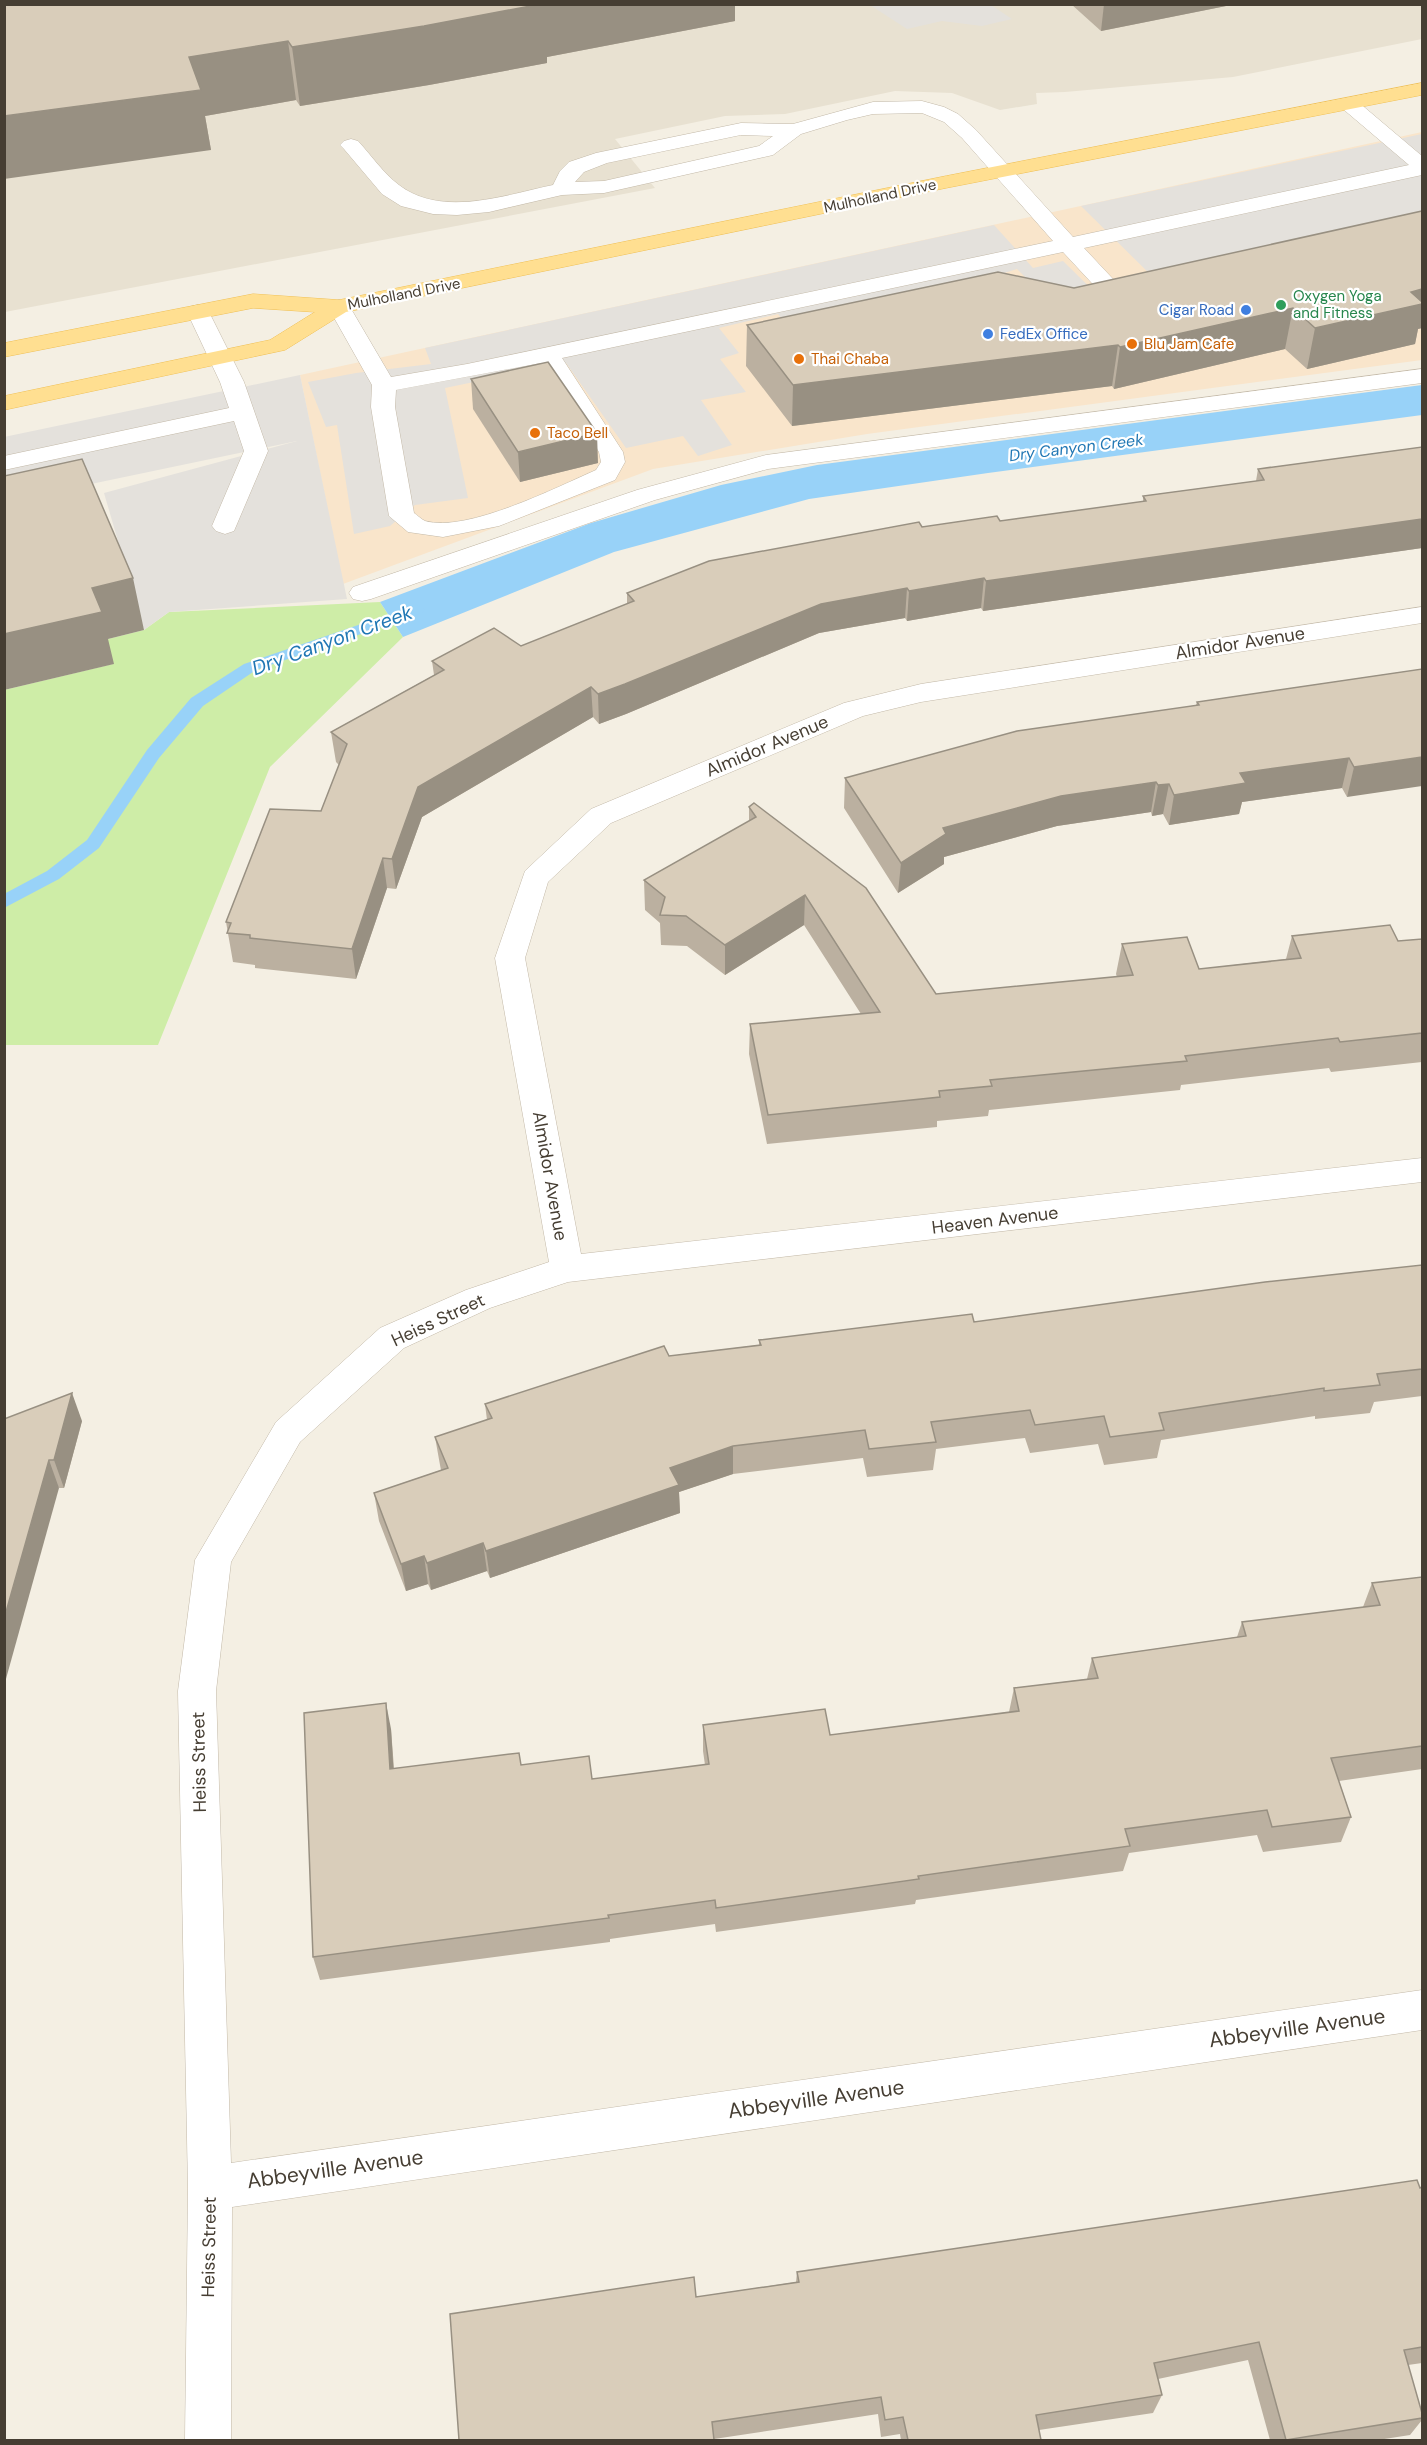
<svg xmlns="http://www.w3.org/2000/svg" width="1427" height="2445" viewBox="0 0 1427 2445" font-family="'DM Sans',sans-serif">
<rect width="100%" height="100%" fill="#f4efe3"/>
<path fill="#e8e1d1" d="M5 5H1422V39L1233 77 1065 92 1036 93 1037 104 1000 110 952 93 895 91 785 114 725 116 615 139 655 188 5 312Z"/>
<path fill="#f9e5cb" d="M1422 132V360L867 434 653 469 343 584 300 375Z"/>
<path fill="#ceeda7" d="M380 602 403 637 270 767 158 1045H5L4 690 113 664 104 640 144 630 169 612Z"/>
<g fill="#e4e1dc">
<path d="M870 5H991L1012 19 982 26 942 21 907 29Z"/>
<path d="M1422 134V230L1162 286 1081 206Z"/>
<path d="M994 225 1033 268 1063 261 1118 315 1032 284 1017 269 798 338 778 314 719 328 739 353 720 359 746 392 701 400 732 445 698 456 683 436 626 448 566 363 445 388 468 498 415 505 390 526 354 534 337 425 326 427 308 382 356 373 431 364 425 348Z"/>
<path d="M300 375 347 599 169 612 144 630 104 493 297 441 5 502 4 437Z"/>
</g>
<path fill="#98d2f8" d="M1422 385V415L988 473 809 499 614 552 403 637 380 602 591 523 721 485 817 465Z"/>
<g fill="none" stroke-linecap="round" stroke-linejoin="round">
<path fill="#98d2f8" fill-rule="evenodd" d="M417 605 422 607 425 610 422 613 256 670 203 706 159 758 99 848 59 879 4 908V894L47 871 87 840 147 750 191 698 244 664Z"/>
<defs>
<g id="minor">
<path d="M1350 99 1357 101 1422 156V175L1084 248 1128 295 1140 292 1148 294 1151 299 1148 304 1123 310 1115 308 1063 252 562 358 623 452 625 462 615 480 499 526 443 537 408 532 389 516 371 407 372 385 328 307 331 302 339 300 347 302 391 377 467 364 1053 241 962 138 944 122 922 113 873 114 847 120 801 134 773 155 604 193 562 195 489 212 457 215 433 214 401 206 382 194 344 149 340 145 344 141 351 139 358 141C371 155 384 174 399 185 442 218 505 195 553 185L560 171 569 162 596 153 741 123 793 124 873 102 922 101 944 107 958 114 976 130 1073 237 1409 165 1343 109 1340 105 1343 101ZM741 135 773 136 759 146 604 181 575 182 584 172 607 163ZM541 363 599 452 601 462 596 470C557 487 467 533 425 521 421 519 417 515 414 513L395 407 396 390Z"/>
<path d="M198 305 206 307 209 312 244 382 268 451 234 531 225 534 216 531 212 526 244 451 234 421 4 470V456L229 408 220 382 187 312 190 307Z"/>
<path d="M1422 369V383L768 469 655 500 371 599 362 601 353 599 349 593 353 587 637 490 766 455Z"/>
<path d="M1422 607V623L921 702 863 716 611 823 548 882 525 958 581 1254 1422 1158V1182L568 1282 490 1308 404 1348 300 1442 231 1562 216 1691 231 2163 1422 1990V2030L232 2207 231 2440H185L188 2188 178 1691 195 1560 276 1422 380 1328 466 1290 549 1262 495 958 525 871 591 809 844 703 921 684Z"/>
</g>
<path id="major" d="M1422 83V95L946 188 346 312 285 350 4 410V396L270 340 315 312 253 308 4 357V343L253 294 339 300 946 176Z"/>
</defs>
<use href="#minor" stroke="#c3b9a8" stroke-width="1"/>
<use href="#major" stroke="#f0c055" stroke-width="1"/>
<use href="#minor" fill="#fff" fill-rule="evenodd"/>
<use href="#major" fill="#ffdf91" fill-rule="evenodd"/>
</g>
<g fill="#bbb0a0">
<path d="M4 4 735 21 547 57V63L429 85 300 106 296 100 205 116 211 150Z"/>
<path d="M1071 4H1236L1101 31Z"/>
<path d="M1422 211V328L1418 329 1415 344 1307 369 1285 349 1114 389 1112 386 792 426 746 366 747 325 1074 288Z"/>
<path d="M471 379 598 463 520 482 473 409Z"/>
<path d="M1422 447V548L983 611 981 608 907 621 905 618 819 633 626 714 599 724 593 717 422 817 396 889 387 888 356 979 255 968V965L233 962 226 922 321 811 339 765 336 762 331 732 434 675 432 661 521 646 627 604V593L922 527 1000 521 1143 502V496L1256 481 1258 469Z"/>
<path d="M1422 669 1347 797 1342 788 1242 802 1239 814 1169 825 1163 814 1152 816 1151 812 1057 826 944 857V864L898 893 844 808 845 778 1196 705 1197 702Z"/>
<path d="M749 807 936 994 1117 977 1116 974 1122 944 1199 969 1286 959 1292 936 1398 941 1422 939V1062L1331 1072 1329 1068 1181 1085 1180 1090 989 1110 988 1116 937 1121V1127L767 1144 749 1054 750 1024 861 1014 804 925 725 975 687 946 661 945 660 923 645 910 644 880 749 821Z"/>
<path d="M1422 1265V1396L1374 1402 1370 1413 1315 1419V1416L1161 1440 1157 1458 1104 1465 1098 1444 1030 1453 1025 1438 936 1449 933 1470 867 1477 863 1458 733 1474 679 1492 680 1513 490 1578 487 1571 431 1590 428 1584 406 1591 379 1521 374 1493 441 1470 440 1465 435 1437 487 1420 485 1404 669 1356 759 1345V1340L974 1322Z"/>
<path d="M4 1419 82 1421 64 1488H59Z"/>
<path d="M1422 1577V1769L1339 1781 1351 1817 1341 1842 1263 1852 1257 1835 1129 1853 1123 1871 916 1900 915 1904 716 1932 715 1924 610 1939V1942L320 1980 313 1957 391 1729 394 1768 521 1765 592 1779 705 1765 703 1751V1725L830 1735 1009 1712 1014 1688 1087 1679 1092 1658 1237 1637 1242 1622 1363 1607 1372 1583Z"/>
<path d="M1422 2187V2363L1408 2365 1422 2413V2420L1410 2435 1378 2440H1270L1248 2360 1158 2379 1162 2395 1153 2413 1039 2430 1041 2440H901L900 2434 881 2437 878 2414 714 2439 696 2297 796 2282 797 2272Z"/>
</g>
<g fill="#989082">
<path d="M541 4H735V21L547 57V63L429 85 300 106 292 47Z"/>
<path d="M1104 4H1236L1101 31Z"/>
<path d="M288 41 296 100 205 116 211 150 4 179V116L189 57Z"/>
<path d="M1422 289V328L1418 329 1415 344 1307 369 1315 328 1411 292Z"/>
<path d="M1293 308 1285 349 1114 389 1120 347Z"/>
<path d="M1118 345 1112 386 792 426 793 385Z"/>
<path d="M597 433 598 463 520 482 518 452Z"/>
<path d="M1422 519V548L983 611 986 581Z"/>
<path d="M133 578 144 630 108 639 114 664 4 690V634L92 588Z"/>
<path d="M984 578 981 608 907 621 909 591Z"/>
<path d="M907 588 905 618 819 633 626 714 599 724 598 694 821 604Z"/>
<path d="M591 687 593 717 422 817 396 889 392 859 418 787Z"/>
<path d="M1422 757V786L1347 797 1354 767Z"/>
<path d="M1349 758 1342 788 1242 802 1239 814 1169 825 1174 795 1240 773Z"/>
<path d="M1156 782 1151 812 1057 826 944 857V864L898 893 901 863 943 828 1061 796Z"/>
<path d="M1169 784 1163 814 1152 816 1158 785Z"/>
<path d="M383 858 387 888 356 979 352 949Z"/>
<path d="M805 895 804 925 725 975V945Z"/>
<path d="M72 1393 82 1421 64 1488 54 1460Z"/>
<path d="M733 1446V1474L679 1492 680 1513 490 1578 486 1551 670 1468Z"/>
<path d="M49 1460 59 1488 4 1686V1619Z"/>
<path d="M483 1543 487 1571 431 1590 427 1563Z"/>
<path d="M424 1556 428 1584 406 1591 401 1564Z"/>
<path d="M386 1703 391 1729 395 1794 390 1769Z"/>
</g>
<g fill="#d9cdba" stroke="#989082" stroke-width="1.5">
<path d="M4 4H541L424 26 292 47 288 41 189 57 201 90 4 116Z"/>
<path d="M1422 211V289L1411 292 1422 302V304L1315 328 1293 308 1120 347 1118 345 793 385 747 325 998 272 1074 288Z"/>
<path d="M548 362 597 433 518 452 471 379Z"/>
<path d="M1422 447V519L986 581 984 578 909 591 907 588 821 604 625 684 598 694 591 687 418 787 392 859 383 858 352 949 250 938V935L227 933 231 923 226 922 270 809 321 811 347 744 331 732 444 670 432 661 494 628 521 646 634 601 627 593 709 561 919 522 922 527 997 516 1000 521 1146 501 1143 496 1264 480 1258 469Z"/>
<path d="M82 459 133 578 92 588 102 612 4 634V476Z"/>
<path d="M1422 669V757L1354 767 1349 758 1240 773 1246 783 1174 795 1169 784 1158 785 1156 782 1061 796 943 828 946 834 901 863 845 778 1017 731 1199 705 1197 702Z"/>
<path d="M754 803 866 888 936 994 1133 975 1122 944 1187 937 1199 969 1301 958 1292 936 1390 925 1398 941 1422 939V1033L1340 1042 1338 1038 1185 1056 1187 1061 990 1080 992 1086 939 1091 940 1097 768 1115 750 1024 880 1012 805 895 725 945 686 916 660 915 665 897 644 880 756 817 749 807Z"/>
<path d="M1422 1265V1369L1377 1374 1380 1385 1324 1391V1388L1159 1413 1164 1430 1110 1437 1104 1416 1035 1425 1030 1410 931 1422 936 1442 869 1449 865 1430 733 1446 670 1468 679 1485 486 1551 483 1543 427 1563 424 1556 401 1564 374 1493 448 1468 435 1437 492 1418 485 1404 664 1346 669 1356 761 1345 759 1340 972 1314 974 1322 1265 1282Z"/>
<path d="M72 1393 54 1460H49L4 1619V1419Z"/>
<path d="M1422 1577V1746L1331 1758 1351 1817 1272 1827 1267 1810 1125 1829 1130 1846 918 1876 919 1879 716 1908 715 1900 608 1915 609 1918 313 1957 304 1713 386 1703 390 1769 519 1753 521 1765 589 1756 592 1779 709 1764 703 1725 825 1709 830 1735 1019 1711 1014 1688 1098 1678 1092 1658 1246 1636 1242 1622 1380 1605 1372 1583Z"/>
<path d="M1417 2180 1420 2188 1422 2187V2347L1404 2350 1422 2413V2418L1286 2440 1259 2342 1154 2363 1162 2395 1036 2415 1041 2440H908L903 2417 885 2420 881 2397 712 2422 714 2440H459L450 2314 694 2277 696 2297 799 2282 797 2272Z"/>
</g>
<circle fill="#2e9e5b" stroke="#fff" stroke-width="2" cx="1281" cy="305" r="6"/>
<g fill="#3f7fe0" stroke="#fff" stroke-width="2">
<circle cx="1246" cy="310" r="6"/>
<circle cx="988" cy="334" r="6"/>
</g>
<g fill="#e8710a" stroke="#fff" stroke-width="2">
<circle cx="1132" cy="344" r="6"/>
<circle cx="799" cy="359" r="6"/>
<circle cx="535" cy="433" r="6"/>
</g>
<g text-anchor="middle" stroke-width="4.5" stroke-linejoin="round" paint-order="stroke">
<g font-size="15" fill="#463e33" stroke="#fff">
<text transform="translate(880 196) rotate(-12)" y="5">Mulholland Drive</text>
<text transform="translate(404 294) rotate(-11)" y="5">Mulholland Drive</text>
</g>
<g font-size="15" fill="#27864d" stroke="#fff" text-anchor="start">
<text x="1293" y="301">Oxygen Yoga<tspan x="1293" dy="17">and Fitness</tspan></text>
</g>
<g font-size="15" fill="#366cbe" stroke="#fff" text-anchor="end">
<text x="1234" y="315">Cigar Road</text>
<text x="1000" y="339" text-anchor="start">FedEx Office</text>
</g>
<g font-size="15" fill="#c56008" stroke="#fff" text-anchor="start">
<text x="1144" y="349">Blu Jam Cafe</text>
<text x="811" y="364">Thai Chaba</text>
<text x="547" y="438">Taco Bell</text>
</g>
<g font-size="16" font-style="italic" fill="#2077b4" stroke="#fff">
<text transform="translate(1076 447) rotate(-7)" y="6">Dry Canyon Creek</text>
</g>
<g font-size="18" fill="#463e33" stroke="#fff">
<text transform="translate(1240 643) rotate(-9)" y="6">Almidor Avenue</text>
<text transform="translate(767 746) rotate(-23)" y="6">Almidor Avenue</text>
<text transform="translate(550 1176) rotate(80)" y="6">Almidor Avenue</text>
<text transform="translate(995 1220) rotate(-7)" y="6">Heaven Avenue</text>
<text transform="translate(438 1320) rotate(-25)" y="6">Heiss Street</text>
<text transform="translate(199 1762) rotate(-91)" y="6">Heiss Street</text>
<text transform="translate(209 2247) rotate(-89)" y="6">Heiss Street</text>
</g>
<g font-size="20" font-style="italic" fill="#2077b4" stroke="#fff">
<text transform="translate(332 640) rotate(-20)" y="7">Dry Canyon Creek</text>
</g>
<g font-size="21" fill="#463e33" stroke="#fff">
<text transform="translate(1297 2028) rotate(-8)" y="7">Abbeyville Avenue</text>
<text transform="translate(816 2099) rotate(-8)" y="7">Abbeyville Avenue</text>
<text transform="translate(335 2169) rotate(-8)" y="7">Abbeyville Avenue</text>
</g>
</g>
<rect width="1427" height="2445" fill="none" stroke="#463e33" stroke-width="12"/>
</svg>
